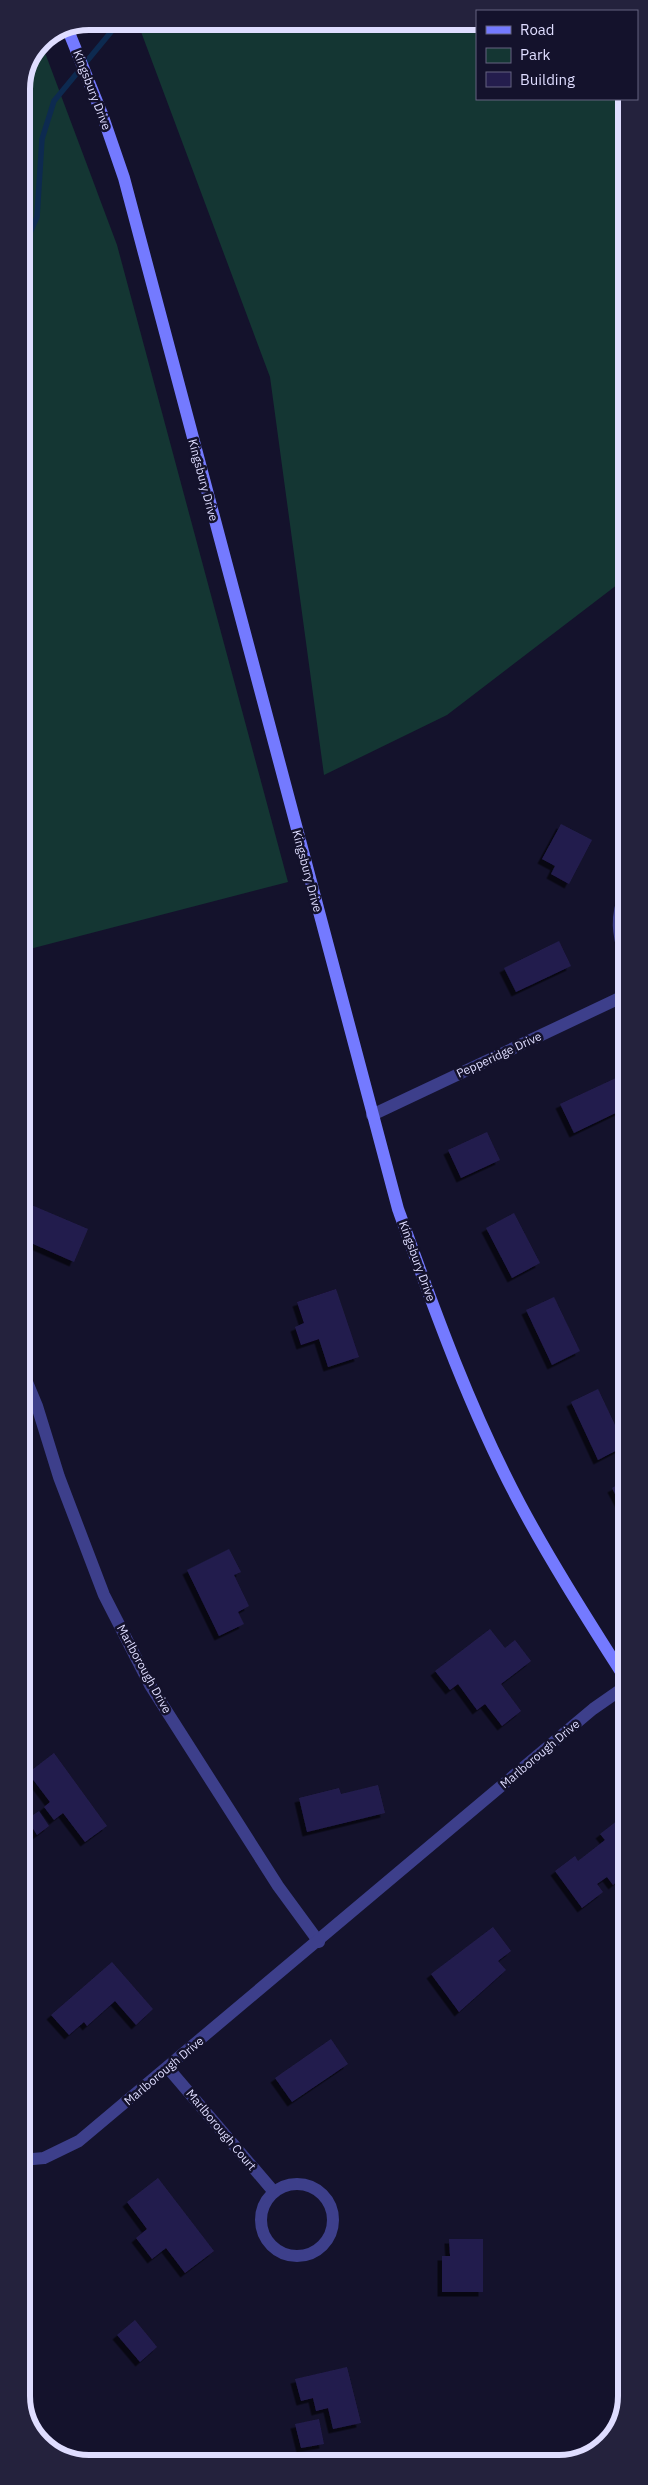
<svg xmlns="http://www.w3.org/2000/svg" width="648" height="2485" viewBox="0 0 648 2485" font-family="'IBM Plex Sans',sans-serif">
<defs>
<filter id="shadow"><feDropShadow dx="-4.5" dy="4.5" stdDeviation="0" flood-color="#0009"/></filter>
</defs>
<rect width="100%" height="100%" fill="#14122c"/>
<g fill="#143633">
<path d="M137 21 477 22V99H626V578L447 715 324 775 270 377Z"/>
<path d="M41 42 117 245 288 882 22 951 21 89Z"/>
</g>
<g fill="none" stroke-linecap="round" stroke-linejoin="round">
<path stroke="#0d2a50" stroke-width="5.5" d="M21 253 37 217 42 139 54 101 120 21"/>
</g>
<g fill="#241d4d" filter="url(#shadow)">
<path d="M561 824 592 840 569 884 551 874 555 866 542 859Z"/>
<path d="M559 941 571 966 516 992 504 968Z"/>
<path d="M616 1078 626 1100V1108L574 1133 560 1104Z"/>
<path d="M487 1132 500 1160 461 1178 448 1150Z"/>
<path d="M22 1201 88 1229 74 1262 22 1239Z"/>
<path d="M514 1213 540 1263 512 1278 486 1228Z"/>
<path d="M336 1289 359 1357 328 1367 319 1339 301 1345 295 1327 304 1323 297 1302Z"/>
<path d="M554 1297 580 1351 552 1365 526 1310Z"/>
<path d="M598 1389 625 1446 598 1460 571 1402Z"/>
<path d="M626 1480V1515L612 1488Z"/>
<path d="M229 1549 241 1572 234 1575 249 1606 238 1612 244 1624 219 1636 187 1570Z"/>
<path d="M490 1629 505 1648 515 1640 531 1661 501 1684 521 1711 502 1726 485 1704 477 1710 458 1684 450 1690 435 1671Z"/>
<path d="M54 1753 107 1826 85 1842 63 1813 54 1820 44 1807 50 1802 28 1773Z"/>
<path d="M378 1785 385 1813 307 1832 299 1798 339 1788 341 1794Z"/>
<path d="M39 1811 49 1826 37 1835 27 1819Z"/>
<path d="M622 1817 626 1823V1862L621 1866 626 1874 613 1885 607 1877 597 1884 603 1892 582 1908 555 1871 575 1856 578 1861 605 1840 600 1834Z"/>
<path d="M493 1927 511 1951 498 1961 506 1970 459 2012 431 1974Z"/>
<path d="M112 1962 153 2009 136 2025 115 2001 87 2026 84 2022 69 2035 51 2015Z"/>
<path d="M331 2039 348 2064 292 2102 275 2078Z"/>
<path d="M158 2178 214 2251 185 2273 166 2248 152 2259 136 2238 147 2229 127 2202Z"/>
<path d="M449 2239H483V2292H442V2256H450Z"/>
<path d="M135 2320 157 2347 140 2362 117 2335Z"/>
<path d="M347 2367 361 2423 333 2429 328 2408 316 2411 313 2398 301 2401 295 2379Z"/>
<path d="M319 2419 324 2444 301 2448 295 2424Z"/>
</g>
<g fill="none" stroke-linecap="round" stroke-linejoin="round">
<g stroke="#3d3f8b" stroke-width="12">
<path d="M626 891C614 920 619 935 626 964"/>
<path d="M372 1115 626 995"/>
<path d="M22 1370 37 1406 59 1477 104 1595 150 1685 278 1886 319 1942"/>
<path d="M168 2068 274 2192"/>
<path d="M22 2160 44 2158 79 2141 593 1709 626 1686"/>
<circle cx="297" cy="2220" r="36"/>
</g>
<path stroke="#747aff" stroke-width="12" d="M68 30 102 114 124 178 398 1209C434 1309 470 1410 520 1504 552 1564 590 1623 626 1680"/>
</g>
<g text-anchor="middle" stroke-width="5" stroke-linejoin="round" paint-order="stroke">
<g font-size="12" fill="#dfddff" stroke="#14122c">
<text transform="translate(92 90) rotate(69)" y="4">Kingsbury Drive</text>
<text transform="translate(203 480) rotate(75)" y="4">Kingsbury Drive</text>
<text transform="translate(307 871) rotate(75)" y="4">Kingsbury Drive</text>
<text transform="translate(499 1055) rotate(-25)" y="4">Pepperidge Drive</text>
<text transform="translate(417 1261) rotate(70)" y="4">Kingsbury Drive</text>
<text transform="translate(144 1669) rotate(61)" y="4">Marlborough Drive</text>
<text transform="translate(540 1754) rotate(-40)" y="4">Marlborough Drive</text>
<text transform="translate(164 2071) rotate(-40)" y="4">Marlborough Drive</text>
<text transform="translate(221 2130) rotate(50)" y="4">Marlborough Court</text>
</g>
</g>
<path d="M0 0H648V2485H0ZM89 30H559A59 59 0 0 1 618 89V2396A59 59 0 0 1 559 2455H89A59 59 0 0 1 30 2396V89A59 59 0 0 1 89 30Z" fill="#24223d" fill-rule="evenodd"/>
<path fill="none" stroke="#dfddff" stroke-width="6" d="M89 30H559A59 59 0 0 1 618 89V2396A59 59 0 0 1 559 2455H89A59 59 0 0 1 30 2396V89A59 59 0 0 1 89 30Z"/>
<rect x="476" y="10" width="162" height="90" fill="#14122c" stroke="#656380"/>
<rect x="486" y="26" width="25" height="8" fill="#747aff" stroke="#656380"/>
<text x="520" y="35" font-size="15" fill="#dfddff">Road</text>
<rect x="486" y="48" width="25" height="15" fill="#143633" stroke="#656380"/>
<text x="520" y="60" font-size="15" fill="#dfddff">Park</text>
<rect x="486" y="72" width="25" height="15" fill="#241d4d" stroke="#656380"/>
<text x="520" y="85" font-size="15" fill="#dfddff">Building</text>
</svg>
